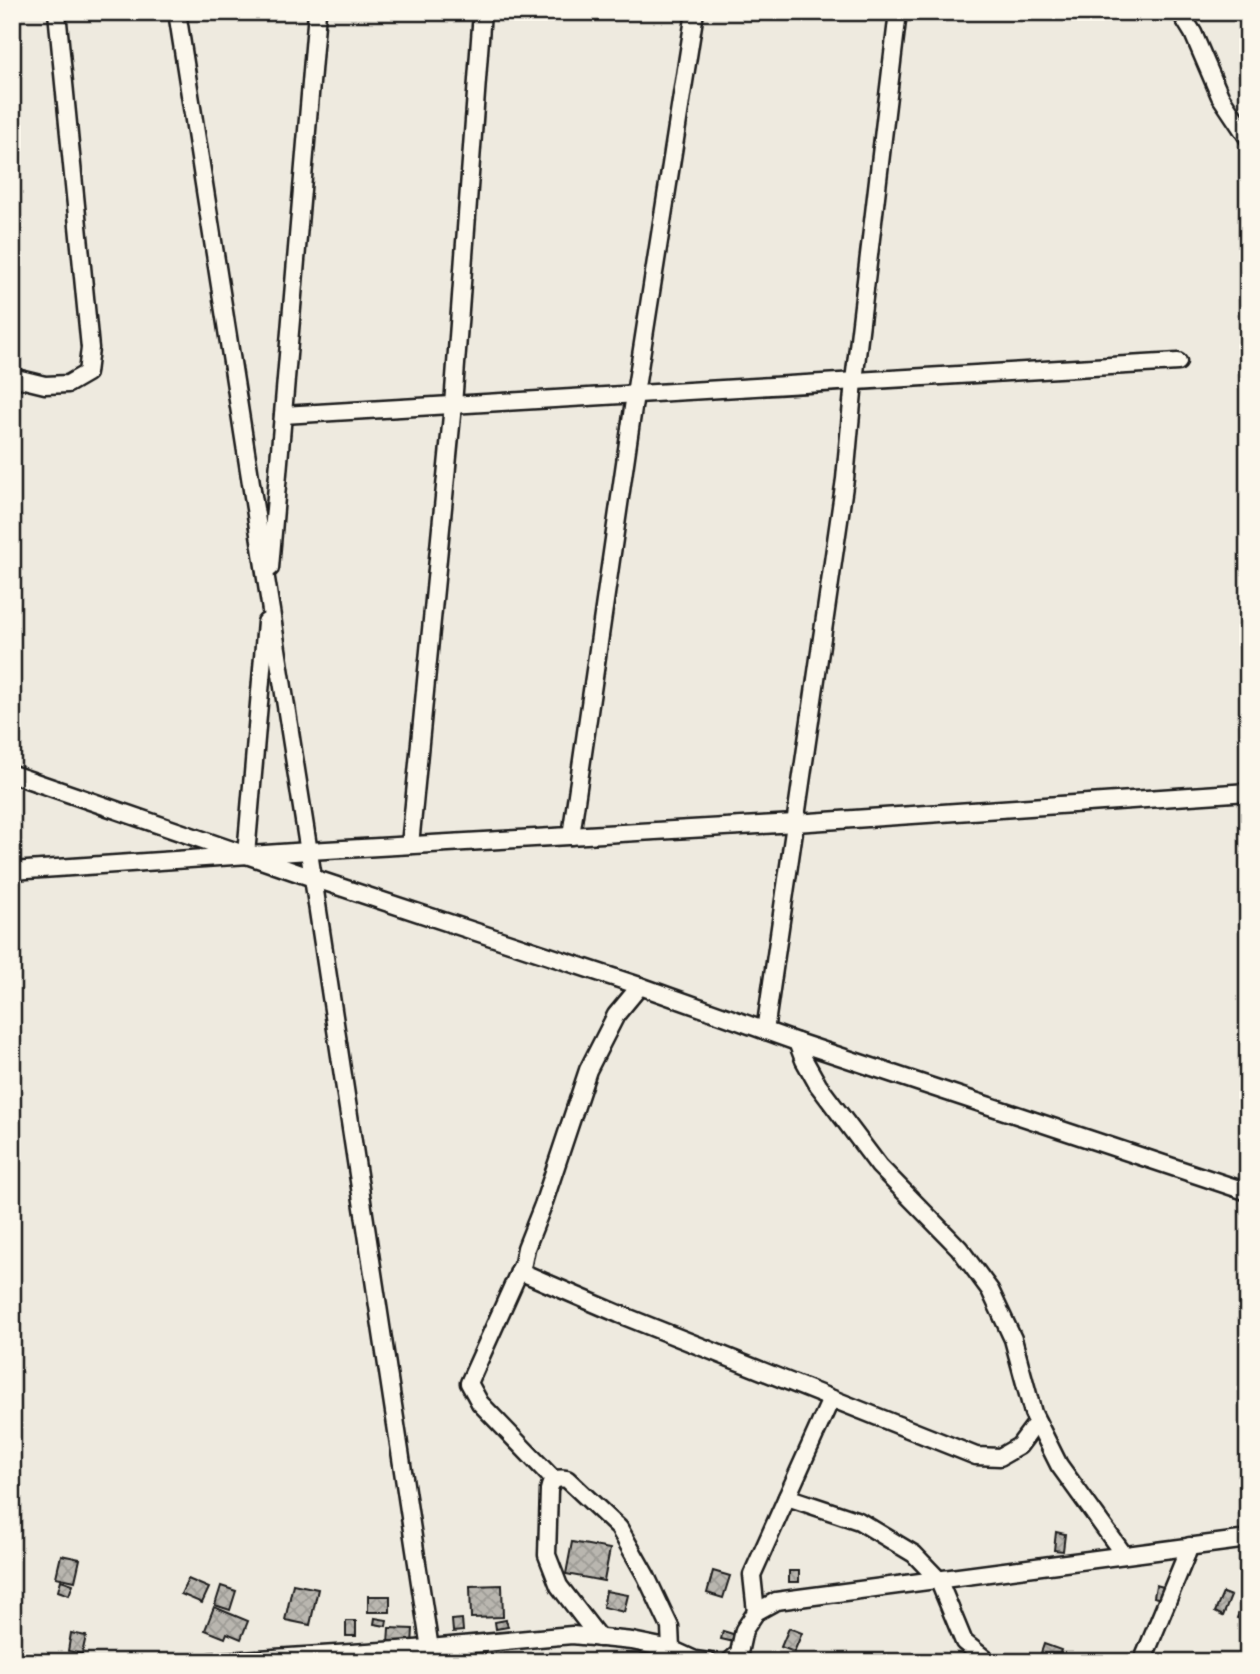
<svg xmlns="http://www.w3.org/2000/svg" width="1260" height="1674" viewBox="0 0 1260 1674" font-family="'Shantell Sans',sans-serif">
<defs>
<pattern id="building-cross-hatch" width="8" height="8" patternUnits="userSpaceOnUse" patternTransform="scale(1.75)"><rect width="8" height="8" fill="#b9b6af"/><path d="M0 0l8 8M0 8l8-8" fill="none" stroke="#9e9c96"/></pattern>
</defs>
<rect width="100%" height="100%" fill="#eeeadf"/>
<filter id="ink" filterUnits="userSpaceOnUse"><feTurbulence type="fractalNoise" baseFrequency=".0143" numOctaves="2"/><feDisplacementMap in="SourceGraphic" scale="14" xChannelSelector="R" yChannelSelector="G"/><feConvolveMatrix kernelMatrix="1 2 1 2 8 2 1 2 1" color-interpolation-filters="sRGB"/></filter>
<g filter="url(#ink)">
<g fill="url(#building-cross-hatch)" stroke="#1c1c1c" stroke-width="2">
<path d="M1056 1532 1065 1534 1063 1551 1054 1550Z"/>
<path d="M572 1542 610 1549 604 1581 566 1574Z"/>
<path d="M61 1555 80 1559 75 1581 56 1577Z"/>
<path d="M713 1571 730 1576 723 1598 707 1593Z"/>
<rect x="789" y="1571" width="10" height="11"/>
<path d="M188 1579 209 1588 202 1603 181 1594Z"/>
<path d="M61 1580 73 1584 69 1595 58 1591Z"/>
<path d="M293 1584 318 1589 310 1625 285 1620Z"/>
<path d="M502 1585 503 1617 471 1618 470 1586Z"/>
<path d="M1156 1585 1167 1588 1164 1600 1154 1597Z"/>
<path d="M221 1586 236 1591 230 1610 215 1605Z"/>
<path d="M606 1591 628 1595 624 1612 603 1607Z"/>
<path d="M1223 1593 1231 1596 1223 1616 1215 1612Z"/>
<rect x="368" y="1596" width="22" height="16"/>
<path d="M1243 1602 1248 1604V1622L1237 1618Z"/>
<path d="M214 1607 248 1621 241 1639 227 1633 225 1638 205 1630Z"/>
<path d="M375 1618 387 1620 386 1626 374 1624Z"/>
<path d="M462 1619 463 1631 453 1632 452 1620Z"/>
<path d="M506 1620 508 1627 496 1629 495 1622Z"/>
<rect x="346" y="1621" width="10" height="15"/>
<path d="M389 1628 413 1629 412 1645 388 1644Z"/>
<path d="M789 1628 802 1633 794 1652 781 1647Z"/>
<path d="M723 1631 736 1635 734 1642 721 1639Z"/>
<path d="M71 1633 86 1636 82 1654 68 1651Z"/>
<path d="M1044 1644 1061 1650 1057 1662H1038Z"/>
<path d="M1061 1655 1082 1661V1662H1059Z"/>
</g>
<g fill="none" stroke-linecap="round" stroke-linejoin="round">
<defs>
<g id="street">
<path d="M177 12 313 878 432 1662"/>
<path d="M1180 12 1193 33 1220 96 1248 138"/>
<path d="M12 377 45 385 68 384 87 373 90 348 57 12"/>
<path d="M283 415 1178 362"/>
<path d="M270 568 317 12"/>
<path d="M12 774 313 878 640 986 797 1042 1248 1192"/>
<path d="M571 836 635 394 695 12"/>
<path d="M410 845 453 405 482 12"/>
<path d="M246 855 266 622"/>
<path d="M12 871 309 851 795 823 1248 792"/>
<path d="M765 1031 845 479 854 381 898 12"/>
<path d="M797 1042 804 1060 818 1085 879 1166 959 1248 990 1290 1013 1339 1033 1413 1059 1465 1124 1555"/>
<path d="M519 1271 619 1314 976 1456 1000 1457 1019 1446 1037 1422"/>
<path d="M554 1480 480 1403 469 1383 523 1263 526 1248 543 1205 588 1070 616 1015 640 986"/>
<path d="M787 1497 859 1521 914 1554 938 1579 964 1642 989 1662"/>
<path d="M756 1612 752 1575 831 1399"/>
<path d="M599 1638 559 1586 547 1555 549 1490C551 1480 556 1477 567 1479L619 1528 646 1576 670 1627 671 1649"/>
<path d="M210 1662 429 1648 572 1635 632 1641 671 1649 695 1660 709 1662"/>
<path d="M729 1662 739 1653 744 1630 756 1612 776 1601 1248 1539"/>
<path d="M1142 1662 1190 1546"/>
</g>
</defs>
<use href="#street" stroke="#1c1c1c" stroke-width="21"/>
<use href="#street" stroke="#fbf7ec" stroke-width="16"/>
</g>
</g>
<rect width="1260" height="1674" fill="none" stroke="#fbf7ec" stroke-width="42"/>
<rect x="21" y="21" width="1218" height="1632" fill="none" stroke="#1c1c1c" stroke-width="2.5" filter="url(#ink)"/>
</svg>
